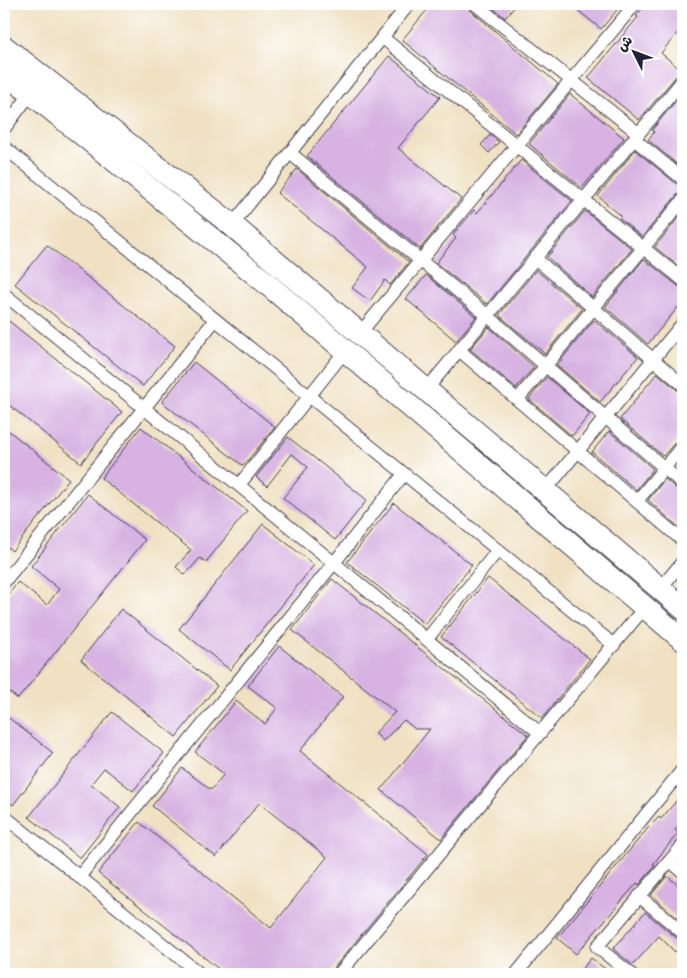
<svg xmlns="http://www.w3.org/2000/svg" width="687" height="978" viewBox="0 0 687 978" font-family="'Balsamiq Sans','Playpen Sans Arabic',sans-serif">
<rect width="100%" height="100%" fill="#fff"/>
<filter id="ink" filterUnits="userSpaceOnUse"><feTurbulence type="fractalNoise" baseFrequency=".02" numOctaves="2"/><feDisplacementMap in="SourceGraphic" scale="10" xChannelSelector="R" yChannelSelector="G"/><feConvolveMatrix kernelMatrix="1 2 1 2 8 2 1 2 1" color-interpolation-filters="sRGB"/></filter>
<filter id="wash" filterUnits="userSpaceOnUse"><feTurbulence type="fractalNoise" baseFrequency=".0096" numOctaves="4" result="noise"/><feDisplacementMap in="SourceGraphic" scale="20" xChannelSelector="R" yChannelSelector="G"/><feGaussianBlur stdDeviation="1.12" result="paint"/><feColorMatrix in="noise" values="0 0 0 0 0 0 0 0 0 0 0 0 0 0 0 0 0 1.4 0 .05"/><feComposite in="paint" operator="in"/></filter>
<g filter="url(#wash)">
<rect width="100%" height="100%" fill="#f0e1c3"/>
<g id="blocks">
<g fill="#d7b2e2">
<path d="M432 4H467L470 10 558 84 516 134 402 40Z"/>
<path d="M488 4H517L505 18Z"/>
<path d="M570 4H625L623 5 622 4 601 29Z"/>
<path d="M643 4H683V26L661 53 683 72 677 75 639 120 588 78 638 17 636 16 642 9Z"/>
<path d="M389 56 440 97 398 148 461 199 420 249 307 156Z"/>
<path d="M683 92V169L648 140 654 132 652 130Z"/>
<path d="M570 94 624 138 582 188 529 144Z"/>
<path d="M490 135 499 142 489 153 481 145Z"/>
<path d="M635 150 678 185 683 187V192L677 195 642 237 619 218 621 216 598 196Z"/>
<path d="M521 160 572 201 487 304 436 263 456 238 453 235 474 210 477 213Z"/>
<path d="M297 169 409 262 390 285 385 280 370 301 352 288 368 267 277 193Z"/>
<path d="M585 211 632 249 592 297 547 257Z"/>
<path d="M683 212V270L655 247Z"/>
<path d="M47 245 175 346 143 386 15 284Z"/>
<path d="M644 259 678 286 683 288V301L648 344 605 307Z"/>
<path d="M536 270 582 309 545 354 499 315Z"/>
<path d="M426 275 476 317 456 341 406 299Z"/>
<path d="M4 317 122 412 81 463 4 401Z"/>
<path d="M594 320 638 357 600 402 557 365Z"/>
<path d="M489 327 534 367 516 388 470 349Z"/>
<path d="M194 362 275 427 243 466 162 402Z"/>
<path d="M657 373 683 395V437L677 440 663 456 620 419Z"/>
<path d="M547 377 590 414 572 436 529 399Z"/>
<path d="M4 427 69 479 12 551 4 544Z"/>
<path d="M141 427 247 511 206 562 200 558 185 575 176 567 191 550 101 478Z"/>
<path d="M609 431 653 469 636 490 592 452Z"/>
<path d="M288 437 367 500 335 540 283 498 308 467 292 454 267 486 256 477Z"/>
<path d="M665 479 678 490 683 492V531L648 500Z"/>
<path d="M88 494 145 540 18 699 4 688V600L18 582 47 605 59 589 31 566Z"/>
<path d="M394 503 472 565 425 624 347 562Z"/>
<path d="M263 524 314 565 230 670 179 629Z"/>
<path d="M488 578 590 659 542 718 441 637Z"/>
<path d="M332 579 528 735 441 839 381 790 430 729H415L404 720 383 741 375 733 395 712 292 630Z"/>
<path d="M121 609 217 686 176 737 81 660Z"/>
<path d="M279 646 343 697 300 751 428 854 333 969 331 974H225L98 873 139 822 271 928 294 899 327 857 259 803 216 857 152 806 182 768 211 790 224 774 195 752 236 701 265 724 277 708 248 686Z"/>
<path d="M112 712 164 753 133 791 104 768 91 784 120 807 80 858 29 817Z"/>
<path d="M4 714 53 753 13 805 4 798Z"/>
<path d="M683 793V820L675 830 678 833 653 864 655 866 639 885 637 883 576 954 557 938 648 828 659 817 661 819Z"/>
<path d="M667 876 683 889V923L651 895Z"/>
<path d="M645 912 678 939 683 941V943L675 952 659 936 633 965 613 949Z"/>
<path d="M591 958 612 974H578Z"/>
</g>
</g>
</g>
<g filter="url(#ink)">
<use href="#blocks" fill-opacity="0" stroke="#413f4f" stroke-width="1"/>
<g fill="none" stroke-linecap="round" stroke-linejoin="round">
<defs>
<g id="street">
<path d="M475 4 638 133"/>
<path d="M383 38 683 280"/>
<path d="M4 129 31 93"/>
<path d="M634 139 683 179"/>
<path d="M4 147 614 645"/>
<path d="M290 153 488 316 683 484"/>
<path d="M232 225 409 4"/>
<path d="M535 258 683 385"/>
<path d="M4 294 334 563 540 733"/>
<path d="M360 333 635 4"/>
<path d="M459 350 683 541"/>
<path d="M426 390 683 80"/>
<path d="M518 399 683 200"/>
<path d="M239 485 345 351"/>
<path d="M545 491 683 323"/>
<path d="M637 501 683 445"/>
<path d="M4 582 215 320"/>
<path d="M660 589 683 561"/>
<path d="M427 639 498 550"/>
<path d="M4 816 200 974"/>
<path d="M670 861 683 872"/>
<path d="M79 877 334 563 404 474"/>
<path d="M639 896 683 933"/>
<path d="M339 974 645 607"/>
<path d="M516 974 683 769"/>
<path d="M631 974 597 947 683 845"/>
</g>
<g id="highway">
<path d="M4 47 232 225 683 608"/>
<path d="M4 73 31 93 265 282 683 640"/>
</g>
</defs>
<use href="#street" stroke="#413f4f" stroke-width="14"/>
<use href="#highway" stroke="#413f4f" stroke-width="24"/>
<use href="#street" stroke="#fff" stroke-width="12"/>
<use href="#highway" stroke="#fff" stroke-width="22"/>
</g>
</g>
<rect width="687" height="978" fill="none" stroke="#fff" stroke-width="20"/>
<g transform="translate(634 52) rotate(312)" stroke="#ffffff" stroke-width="4" paint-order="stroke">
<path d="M0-4L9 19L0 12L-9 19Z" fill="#22223b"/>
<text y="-8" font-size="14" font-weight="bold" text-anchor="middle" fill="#22223b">ش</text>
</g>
</svg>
